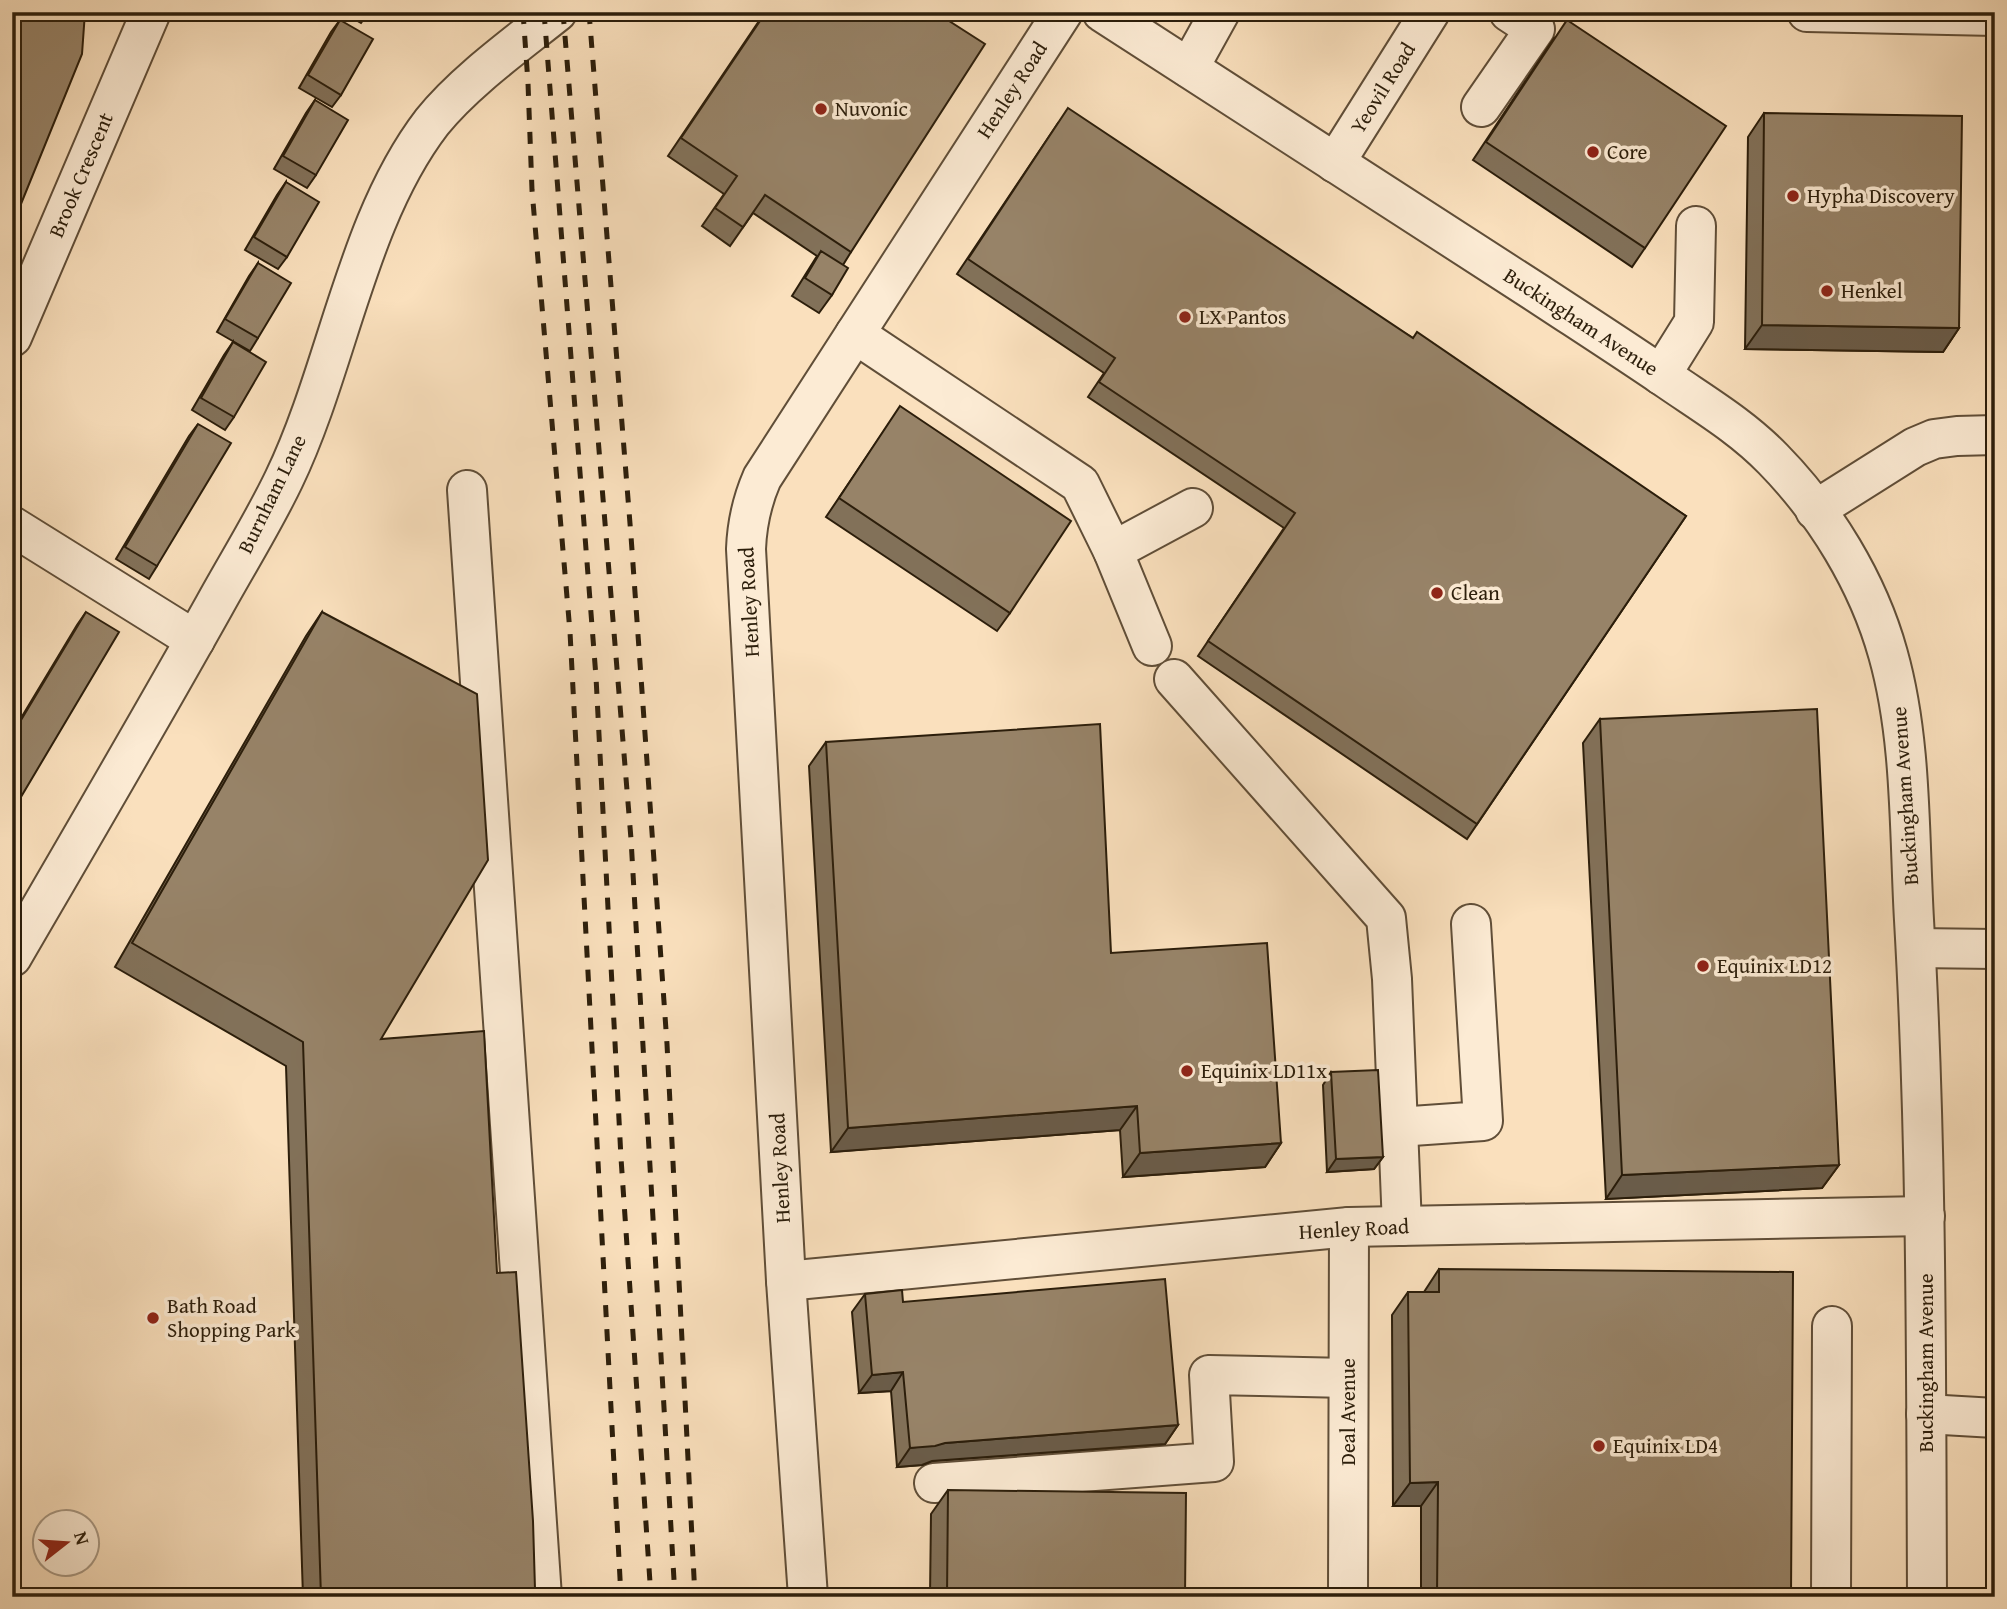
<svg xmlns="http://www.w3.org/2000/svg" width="2007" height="1609" viewBox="0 0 2007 1609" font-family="'Gentium Book Plus',serif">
<rect width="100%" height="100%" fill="#fae0bd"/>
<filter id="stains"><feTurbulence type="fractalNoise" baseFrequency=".00286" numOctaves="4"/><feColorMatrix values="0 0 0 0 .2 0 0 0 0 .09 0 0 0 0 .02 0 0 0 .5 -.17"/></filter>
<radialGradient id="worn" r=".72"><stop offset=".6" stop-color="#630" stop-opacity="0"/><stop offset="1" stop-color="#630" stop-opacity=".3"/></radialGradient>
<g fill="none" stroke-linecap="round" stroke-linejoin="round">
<defs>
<g id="minor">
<path d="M1102 12C1247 106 1392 200 1537 293 1581 322 1626 351 1670 381 1705 405 1742 427 1773 459 1825 512 1868 582 1888 654 1912 739 1909 832 1914 920 1927 1146 1926 1371 1927 1597"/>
<path d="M1807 12 1995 16"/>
<path d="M1189 68 1220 12"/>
<path d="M1481 107 1535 29 1509 12"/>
<path d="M1335 163 1430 12"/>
<path d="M855 334 1080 484 1113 551 1152 646"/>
<path d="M12 337 151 12"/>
<path d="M1661 375 1694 322 1696 226"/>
<path d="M467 490 542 1597"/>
<path d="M1815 510 1915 447 1934 439 1957 436 1995 435"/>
<path d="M12 526 195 640"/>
<path d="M1113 551 1193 508"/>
<path d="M1174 679 1386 918 1392 979 1402 1226"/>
<path d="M1916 948 1995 949"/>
<path d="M12 957C80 840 148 724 214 606 237 564 263 523 284 479 338 367 356 221 432 122 464 82 517 44 557 12"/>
<path d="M1398 1127 1483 1121 1471 924"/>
<path d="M786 1281 1349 1227 1925 1216"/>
<path d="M1926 1414 1995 1418"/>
<path d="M934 1483 1214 1462 1209 1375 1348 1378"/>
<path d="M808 1597 786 1281 746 549C747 523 752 501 762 478L1063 12"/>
<path d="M1348 1597 1349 1227"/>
<path d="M1831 1597 1832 1326"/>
</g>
</defs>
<use href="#minor" stroke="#604e38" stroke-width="42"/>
<use href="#minor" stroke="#fcebd4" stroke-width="38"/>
<g stroke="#2c1e0b" stroke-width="5" stroke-dasharray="12 12" stroke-linecap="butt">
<path d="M523 12 528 83 532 190 570 632 621 1597"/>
<path d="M544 12 596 677 621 1158 651 1597"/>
<path d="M563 12 631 839 675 1597"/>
<path d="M589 12 631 536 667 1044 695 1597"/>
</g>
</g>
<g fill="#827159" stroke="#2c1e0b" stroke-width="2">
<path d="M12 12H85L12 226Z"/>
<path d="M342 12H369L361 23Z"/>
<path d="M765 12 851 252 843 265 832 295 819 313 792 296 817 256 753 213 730 246 702 226 724 194 668 156Z"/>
<path d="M340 20 341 95 332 107 299 88 331 32Z"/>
<path d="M1554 38 1645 248 1632 267 1473 160Z"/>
<path d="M315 100 316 175 307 188 274 169 306 113Z"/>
<path d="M1764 113 1959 328 1943 352 1745 349 1748 137Z"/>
<path d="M1058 123 1413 338 1686 516 1467 839 1198 656 1284 528 1088 397 1104 373 957 274Z"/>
<path d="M286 182 287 257 278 269 245 250 277 195Z"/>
<path d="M258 263V338L250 351 217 332 249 276Z"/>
<path d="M233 342 234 417 225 430 192 410 224 355Z"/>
<path d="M198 424 157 566 149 579 116 559 189 436Z"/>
<path d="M888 425 1010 613 997 631 826 517Z"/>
<path d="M86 612 12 812V733L77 625Z"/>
<path d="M322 612 381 1039 497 1273 530 1597H303L286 1066 115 967 306 636Z"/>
<path d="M1600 719 1839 1165 1822 1188 1606 1199 1583 743Z"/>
<path d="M826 742 1111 953 1281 1143 1265 1167 1123 1177 1120 1130 831 1152 809 766Z"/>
<path d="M1331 1072 1383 1157 1374 1169 1327 1172 1323 1085Z"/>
<path d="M1439 1269 1791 1597H1421V1506H1393L1392 1315 1408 1292H1424Z"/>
<path d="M865 1294 903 1302 1178 1425 1165 1444 932 1461 922 1465 897 1467 891 1391 859 1393 852 1312Z"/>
<path d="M948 1490 1185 1597H930L931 1514Z"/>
</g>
<g fill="#6a5c49" stroke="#2c1e0b" stroke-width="2">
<path d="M1762 325 1959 328 1943 352 1745 349Z"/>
<path d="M1137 1106 1120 1130 831 1152 848 1128Z"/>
<path d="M1281 1143 1265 1167 1123 1177 1140 1153Z"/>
<path d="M1383 1157 1374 1169 1327 1172 1336 1159Z"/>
<path d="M1839 1165 1822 1188 1606 1199 1622 1175Z"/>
<path d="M903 1372 891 1391 859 1393 872 1375Z"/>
<path d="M1178 1425 1165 1444 932 1461 922 1465 897 1467 910 1448 945 1443Z"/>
<path d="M1438 1482 1421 1506H1393L1410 1483Z"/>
<path d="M535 1589 530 1597H373Z"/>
</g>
<g fill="#978368" stroke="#2c1e0b" stroke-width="2">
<path d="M20 12H85L82 54 12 226V56L19 40Z"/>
<path d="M766 12H935L985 44 851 252 765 195 743 227 715 208 737 176 681 138Z"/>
<path d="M340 20 373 39 341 95 308 75Z"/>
<path d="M1567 20 1726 126 1645 248 1486 142Z"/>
<path d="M315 100 348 120 316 175 283 156Z"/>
<path d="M1068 108 1413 338 1417 332 1686 516 1477 824 1208 641 1295 513 1099 382 1115 358 968 259Z"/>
<path d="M1764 113 1962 116 1959 328 1762 325Z"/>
<path d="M286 182 319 202 287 257 254 237Z"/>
<path d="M821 251 848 268 832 295 805 278Z"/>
<path d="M258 263 291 283 258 338 225 319Z"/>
<path d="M233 342 266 362 234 417 201 398Z"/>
<path d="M900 406 1071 521 1010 613 839 498Z"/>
<path d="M198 424 231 443 157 566 125 547Z"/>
<path d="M86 612 119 632 12 812V735Z"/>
<path d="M322 612 477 694 488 860 381 1039 484 1031 497 1273 516 1272 533 1521 535 1589 373 1597H321L303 1042 132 943Z"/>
<path d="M1817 709 1839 1165 1622 1175 1600 719Z"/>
<path d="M1100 724 1111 953 1267 943 1281 1143 1140 1153 1137 1106 848 1128 826 742Z"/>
<path d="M1378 1070 1383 1157 1336 1159 1331 1072Z"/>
<path d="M1439 1269 1793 1272 1791 1597H1437L1438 1482 1410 1483 1408 1292H1439Z"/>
<path d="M1165 1279 1178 1425 945 1443 935 1446 910 1448 903 1372 872 1375 865 1294 902 1290 903 1302Z"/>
<path d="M948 1490 1186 1493 1185 1597H947Z"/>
</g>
<g fill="#8f2418" stroke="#fcebd4" stroke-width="2.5">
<circle cx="821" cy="109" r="7"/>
<circle cx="1593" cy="152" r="7"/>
<circle cx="1793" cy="196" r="7"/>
<circle cx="1827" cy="291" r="7"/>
<circle cx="1185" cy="317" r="7"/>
<circle cx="1437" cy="593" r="7"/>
<circle cx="1703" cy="966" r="7"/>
<circle cx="1187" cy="1071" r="7"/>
<circle cx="153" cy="1318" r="7"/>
<circle cx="1599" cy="1446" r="7"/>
</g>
<g text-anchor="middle" stroke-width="7" stroke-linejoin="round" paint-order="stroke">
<g font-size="21" fill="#2c1e0b" stroke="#fcebd4">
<text transform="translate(1383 88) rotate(-58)" y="7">Yeovil Road</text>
<text transform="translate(1012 90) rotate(-57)" y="7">Henley Road</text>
<text transform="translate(81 175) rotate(-67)" y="7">Brook Crescent</text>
<text transform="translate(1581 322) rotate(33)" y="7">Buckingham Avenue</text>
<text transform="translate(272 494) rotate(-64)" y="7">Burnham Lane</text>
<text transform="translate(749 602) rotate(-93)" y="7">Henley Road</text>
<text transform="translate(1905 796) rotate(-94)" y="7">Buckingham Avenue</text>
<text transform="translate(780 1168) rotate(-93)" y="7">Henley Road</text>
<text transform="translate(1354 1229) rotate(-3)" y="7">Henley Road</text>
<text transform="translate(1926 1363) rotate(-90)" y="7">Buckingham Avenue</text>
<text transform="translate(1348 1412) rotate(-90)" y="7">Deal Avenue</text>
</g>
<g font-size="21" fill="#2c1e0b" stroke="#fcebd4" text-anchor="start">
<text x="835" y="116">Nuvonic</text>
<text x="1607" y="159">Core</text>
<text x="1807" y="203">Hypha Discovery</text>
<text x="1841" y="298">Henkel</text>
<text x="1199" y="324">LX Pantos</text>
<text x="1451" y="600">Clean</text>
<text x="1717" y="973">Equinix LD12</text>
<text x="1201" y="1078">Equinix LD11x</text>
<text x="167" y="1313">Bath Road<tspan x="167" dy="24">Shopping Park</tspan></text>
<text x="1613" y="1453">Equinix LD4</text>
</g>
</g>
<rect width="2007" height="1609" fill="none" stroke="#fae0bd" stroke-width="42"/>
<rect x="14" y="14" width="1979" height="1581" fill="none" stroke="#2c1e0b" stroke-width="3.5"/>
<rect x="21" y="21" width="1965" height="1567" fill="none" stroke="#2c1e0b" stroke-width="2"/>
<g transform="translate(66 1543) rotate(73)"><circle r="33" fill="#fcebd4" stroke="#a99984" stroke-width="2"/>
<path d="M0-5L12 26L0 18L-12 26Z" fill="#8f2418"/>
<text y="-10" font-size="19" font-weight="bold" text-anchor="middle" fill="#2c1e0b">N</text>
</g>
<rect width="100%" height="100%" filter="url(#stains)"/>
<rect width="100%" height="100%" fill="url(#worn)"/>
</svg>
